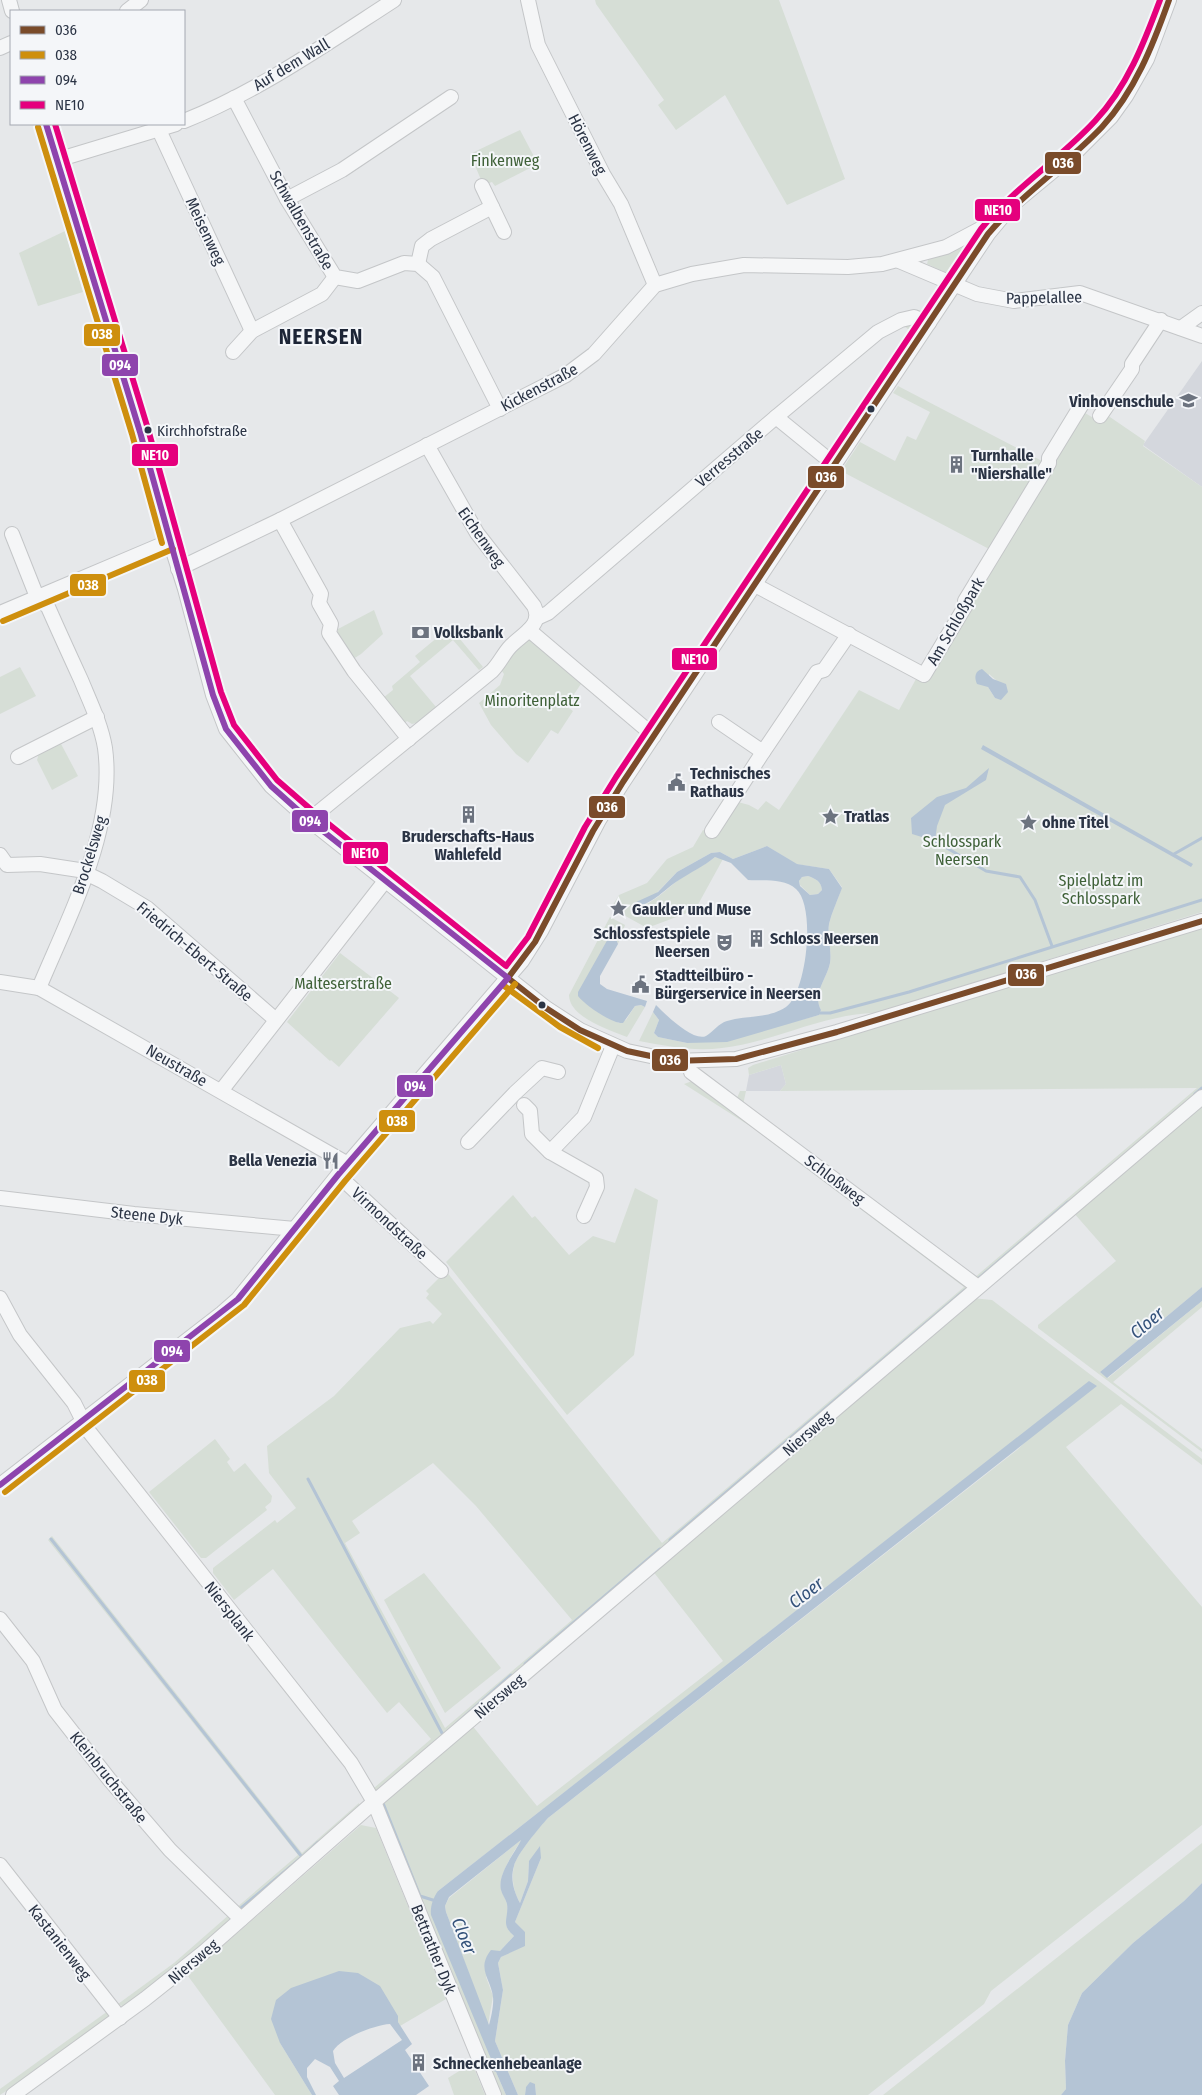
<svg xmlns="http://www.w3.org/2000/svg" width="1202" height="2095" viewBox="0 0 1202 2095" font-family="'Fira Sans Condensed',sans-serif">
<rect width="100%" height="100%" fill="#e6e8ea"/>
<g fill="#d4d7dd">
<path d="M1202 361V487L1143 445Z"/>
<path d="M781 1065 786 1084 780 1091H746L749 1075Z"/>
</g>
<g fill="#d6ded6" fill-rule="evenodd">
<path d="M595 0H779L845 179 787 205 725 95 676 130 658 105 664 100 596 4Z"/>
<path d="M520 130 538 164 495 186 492 182 489 183 482 182 470 154Z"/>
<path d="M65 231 83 292 38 306 19 253Z"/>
<path d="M967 246 968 249 953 271 949 274 927 264 928 260Z"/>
<path d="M912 323 918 327 902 350 883 370 882 369 898 345 902 347 912 332 904 326Z"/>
<path d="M898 386 1042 461 1043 465 991 550 841 471 860 442 895 461 907 436 916 440 930 412 893 393Z"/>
<path d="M1085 413 1102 423 1107 415 1145 441 1143 446 1202 487V912L875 1013C823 1014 774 1042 722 1048 694 1052 667 1046 639 1041L653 1012 659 1020 654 1033 658 1037 687 1043 753 1033 819 1015 821 1010C812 993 827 979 830 963 832 950 827 936 829 924 832 912 838 899 842 887L829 869 796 864 767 846 733 859 720 852 711 853 677 872 645 905C658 898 666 890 677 881 689 872 703 867 715 857L723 859 695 910 647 928 611 908 619 895 647 883 667 859 693 847 703 830 715 836 738 802 749 805 758 810 766 801 779 810 859 690 899 710 916 679 922 682 932 666 937 665 974 603 973 599 1057 459V454L1081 414ZM989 674 996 680 1001 699 995 698 988 687Z"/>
<path d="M374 610 383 634 361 654 350 661 336 639 338 629Z"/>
<path d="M450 627 483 667 479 670 453 640 410 676 436 707 416 723 412 724 407 721 405 723 383 698 393 690 392 686 420 662 415 656Z"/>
<path d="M528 639 534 640 583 681 566 706 573 711 558 734 551 730 528 763 516 754 491 725 479 703 500 685 504 674 502 671 509 657Z"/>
<path d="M20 667 36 696 0 714V677Z"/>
<path d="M60 742 78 776 52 790 37 760 39 753Z"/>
<path d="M808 876C816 879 821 881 822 890L818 894 810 895 800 885 799 881 802 877Z"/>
<path d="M610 917 625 925 618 944 616 939 609 937 592 1008 619 1023 626 1020 635 1006 641 1005 645 1007 627 1037C609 1030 569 1017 569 995Z"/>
<path d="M1202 926V1092L979 1282 741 1105 737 1098 740 1091H746L743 1105 974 1278 1197 1088 780 1091 786 1084 781 1065 749 1075 748 1068 753 1065Z"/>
<path d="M340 953 399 998 339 1067 331 1060 330 1061 287 1022Z"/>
<path d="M695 1080 961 1277 964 1286 969 1290 377 1795 374 1788 431 1739 399 1702 387 1713 273 1569 234 1600 213 1573V1568L275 1520 277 1523 296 1508 269 1473 267 1446 334 1396 400 1328 430 1321 433 1324 442 1314 426 1298 429 1294 426 1291 446 1271 662 1543 964 1287 750 1126 684 1084ZM433 1463 476 1506 572 1620 445 1728 345 1543 360 1533 352 1521Z"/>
<path d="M1202 1102V1287L1100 1372 1108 1378 1202 1301V1307L1113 1382 1202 1449V1452L1038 1328V1325L1116 1261 1073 1212Z"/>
<path d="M635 1188 658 1200 634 1355 567 1415 446 1262 513 1195 532 1218 535 1216 569 1255 593 1236 615 1243Z"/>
<path d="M972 1298 992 1300 1202 1459V1465L1121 1404 1066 1447 1202 1607V1825L991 1991 984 2004 868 2095H536L535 2084 526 2087 525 2095H518L495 2041 503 1990 498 1963 501 1957 525 1945 515 1922 541 1858 529 1861 528 1881 520 1903C514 1893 511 1879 514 1866 517 1854 539 1827 548 1818L1017 1450 1090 1381 438 1891 491 2060 488 2064 380 1801 471 1724 537 1806 723 1661 652 1570Z"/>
<path d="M215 1439 230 1459 227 1462 234 1472 245 1463 272 1496 271 1502 265 1507 267 1510 206 1558H201L149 1492Z"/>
<path d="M52 1536 302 1853 359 1803 360 1809 241 1913 236 1908 298 1855 48 1540Z"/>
<path d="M424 1573 501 1668 445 1713 384 1600Z"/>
<path d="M361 1825 376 1828 446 1999 400 2026 398 2022V2016L280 2043 312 2095H275L188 1976Z"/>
<path d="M522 1839C515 1850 498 1875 501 1889 502 1894 506 1899 507 1904 510 1918 500 1924 514 1936L500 1951 486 1977 493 1996 488 2025 446 1912 445 1906 449 1898Z"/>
<path d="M1202 1843V1883L1184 1901 1133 1943 1082 1993 1068 2025 1065 2061 1066 2089 1061 2095H883Z"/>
<path d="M230 1914 232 1921 124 2007 118 2004 174 1963Z"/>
<path d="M108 2011 110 2018 47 2064 0 2095V2089Z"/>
<path d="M472 2063 485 2095H454L448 2078Z"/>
<path d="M491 2070H493L496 2072 506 2095H501Z"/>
</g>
<g fill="#b4c4d5" fill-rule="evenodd">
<path d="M982 669 993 679 1006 684 1008 692 1001 700 995 698 988 687 977 684C974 677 975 671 982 669Z"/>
<path d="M983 745 1193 864 1191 867 981 749Z"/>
<path d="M989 768 986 780 945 805 937 826 935 841 912 834 911 818 937 797 966 788Z"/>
<path d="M767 846 797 864 829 869 842 888C838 899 832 912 829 924 827 936 832 950 830 963 827 979 812 993 821 1010L819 1015 727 1042 687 1043 658 1037 654 1033 659 1020 653 1012 656 1005C665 1014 693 1042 706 1036 713 1032 719 1023 727 1021 747 1015 768 1019 786 1007 807 992 816 906 796 889 784 878 763 881 748 880L731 863 715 857C703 867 691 872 679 880 662 891 657 901 636 907L634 903 658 892 677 872 711 853 720 852 733 859ZM808 876C816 879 821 881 822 890L818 894 810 895 800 886 799 881 802 877Z"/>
<path d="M609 937 616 939 618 944 600 976V984L607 989 647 1001 645 1007 641 1005 635 1006 623 1023C612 1024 585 1005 578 996V992Z"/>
<path d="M1202 1287V1301L1107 1378 1100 1372Z"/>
<path d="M1089 1381 1097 1386 548 1818C539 1828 517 1854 514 1866 510 1879 514 1892 520 1903L528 1881 529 1861 540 1846 541 1858 515 1922 525 1932V1946L501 1957 498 1963 503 1990 495 2041 518 2095H506L496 2072 491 2070 488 2064 491 2059 431 1915C430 1907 433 1898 438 1891ZM521 1840C515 1853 497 1874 501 1890 502 1895 506 1899 507 1904 509 1919 500 1924 514 1936L500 1951 491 1950C476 1969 491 1979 493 1997 494 2005 491 2018 489 2025L446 1912 445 1906 449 1897Z"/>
<path d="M1202 1883V2095H1061L1066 2089 1065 2061 1068 2025 1082 1993 1133 1943 1184 1901Z"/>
<path d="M339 1971 358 1973 380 1986 398 2016V2022L412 2044 405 2050 429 2086 416 2095H339L333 2086 339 2081 330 2067 315 2059 307 2068V2077L316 2095H312L280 2043 271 2019 276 2000 291 1988ZM390 2024 402 2040 344 2078 335 2063 333 2051C341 2038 374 2025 390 2024Z"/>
<path d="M530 2082 535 2084 536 2095H525L526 2087Z"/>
</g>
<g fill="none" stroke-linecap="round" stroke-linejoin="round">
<g stroke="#b4c4d5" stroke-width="3">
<path d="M935 841 986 871 1020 877 1035 900 1052 946"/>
<path d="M1174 854 1202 838"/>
<path d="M820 1013H830L909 992 1202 900"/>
<path d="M1195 1094 1202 1088"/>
<path d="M979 1278 1068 1202"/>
<path d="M308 1479 443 1735"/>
<path d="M51 1539 302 1857 318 1842"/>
<path d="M670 1540 965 1290"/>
<path d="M525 1664 660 1549"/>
<path d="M457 1723 511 1675"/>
<path d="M383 1803 420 1896 436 1901"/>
<path d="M241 1908 302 1857"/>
</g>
<defs>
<g id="minor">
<path d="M9 0 12 11"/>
<path d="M528 0 538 45 603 174 621 204 655 285"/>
<path d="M127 11 141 0"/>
<path d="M0 48 11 43"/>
<path d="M234 98 287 199 335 277 358 281 404 263 418 264 433 277 500 409"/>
<path d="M184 121C259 91 326 44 394 0"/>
<path d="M46 124 140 432 162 516 185 589 213 695 226 729 271 786 309 820 546 1008 580 1030 627 1051 674 1061 736 1059 837 1032 1202 921"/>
<path d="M159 130 252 331"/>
<path d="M57 160 176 124"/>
<path d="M482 186 504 232"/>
<path d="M287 199 342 170 451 97"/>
<path d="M899 261 977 294 1014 301 1080 293 1202 336"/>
<path d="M418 264 422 246 431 239 492 207"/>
<path d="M1181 328 1202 313"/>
<path d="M233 352 252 331 322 294 335 277"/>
<path d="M1100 416 1132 369V364L1161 320"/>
<path d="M776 417 835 465"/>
<path d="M280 520 321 594 319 603 331 624 329 633 354 671 409 739"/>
<path d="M12 534 37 597 48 607C59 632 70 656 81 680 90 702 101 724 105 748 116 828 69 916 39 988"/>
<path d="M178 569 280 520 566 375 594 354 655 285 692 274 744 265 848 267 882 264 946 247 980 229 1013 204 1076 152 1111 117 1126 96 1147 59 1169 0"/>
<path d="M755 585 924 675 966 605 965 601 1049 463V458L1082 404"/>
<path d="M0 613 170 541"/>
<path d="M537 618 548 613 776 417 878 332 901 320 914 317 929 323"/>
<path d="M529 630 654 736"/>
<path d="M719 722 763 752 817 672 824 670 849 634"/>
<path d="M18 757 97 717"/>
<path d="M309 820 492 671C499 664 503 655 509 648 520 635 544 626 534 606L477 533 427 445"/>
<path d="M712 831 763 752"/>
<path d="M0 855 7 865 40 864 79 870 102 881 147 908 276 1020"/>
<path d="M0 982 39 988 348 1164"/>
<path d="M691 1072 978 1287"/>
<path d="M221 1091 385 881"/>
<path d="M524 1105 530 1111 532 1134 550 1152"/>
<path d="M468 1142 515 1093 542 1068 558 1072"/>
<path d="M338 1175 441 1271"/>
<path d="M0 1198 134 1214 295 1229"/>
<path d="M584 1216 597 1187 596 1178 550 1152 584 1117 613 1046"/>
<path d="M0 1298 20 1335 74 1403 87 1429 351 1763 374 1802 494 2095"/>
<path d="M0 1485 222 1313 238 1299 338 1175 522 961 541 931 599 820 623 782 988 234 1013 204"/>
<path d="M0 1619 33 1661 55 1710 109 1779 170 1850 241 1919"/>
<path d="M0 1865 120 2018"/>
<path d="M13 2095 145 1999 204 1952 374 1802 1202 1097"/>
</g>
</defs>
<use href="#minor" stroke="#c4c6c8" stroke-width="16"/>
<use href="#minor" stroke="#f5f6f7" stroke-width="14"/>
<defs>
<g id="bus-1">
<path d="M508 978 535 942 593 831 623 782 988 234C1022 194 1066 165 1102 127 1135 91 1153 45 1169 0"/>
<path d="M508 978 546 1008 580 1030 627 1051 674 1061 736 1059 837 1032 1202 921"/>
</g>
<g id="bus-2">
<path d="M38 127 132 434 162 543"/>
<path d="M3 621 173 549"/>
<path d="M503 985 560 1027 598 1048"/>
<path d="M5 1492 244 1305 345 1181 515 984"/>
</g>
<g id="bus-3">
<path d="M46 124 140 432 213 695 226 729 271 786 309 820 508 978"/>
<path d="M0 1485 238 1299 338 1175 508 978"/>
</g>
<path id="bus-4" d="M55 124 148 429 221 692 234 725 277 780 315 813 506 966 528 937 585 827 616 777 981 229C1014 188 1059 160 1095 121 1127 87 1144 43 1160 0"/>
</defs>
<use href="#bus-1" stroke="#f4f6f9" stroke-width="10"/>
<use href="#bus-2" stroke="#f4f6f9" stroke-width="10"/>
<use href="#bus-3" stroke="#f4f6f9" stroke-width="10"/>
<use href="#bus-4" stroke="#f4f6f9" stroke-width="10"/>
<use href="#bus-1" stroke="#7a4b2a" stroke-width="6"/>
<use href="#bus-2" stroke="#ce8f0e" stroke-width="6"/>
<use href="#bus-3" stroke="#8e44ad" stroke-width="6"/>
<use href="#bus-4" stroke="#e5007d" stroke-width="6"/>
</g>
<defs>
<symbol id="school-bare" viewBox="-9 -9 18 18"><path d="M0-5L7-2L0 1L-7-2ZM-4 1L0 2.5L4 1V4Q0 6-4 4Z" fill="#6c737f" stroke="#f4f6f9" stroke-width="2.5" paint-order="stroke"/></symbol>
<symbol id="building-bare" viewBox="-9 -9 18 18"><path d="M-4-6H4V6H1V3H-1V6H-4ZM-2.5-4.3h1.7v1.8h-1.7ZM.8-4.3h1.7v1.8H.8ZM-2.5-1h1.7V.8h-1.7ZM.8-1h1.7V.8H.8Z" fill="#6c737f" stroke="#f4f6f9" stroke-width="2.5" paint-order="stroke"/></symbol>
<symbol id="bank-bare" viewBox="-9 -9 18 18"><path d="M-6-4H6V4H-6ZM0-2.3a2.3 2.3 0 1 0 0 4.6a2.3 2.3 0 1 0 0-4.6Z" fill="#6c737f" stroke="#f4f6f9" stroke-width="2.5" paint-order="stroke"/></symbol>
<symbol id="civic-bare" viewBox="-9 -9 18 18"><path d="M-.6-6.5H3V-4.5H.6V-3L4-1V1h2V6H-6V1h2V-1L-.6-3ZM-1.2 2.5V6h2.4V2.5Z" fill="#6c737f" stroke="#f4f6f9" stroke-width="2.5" paint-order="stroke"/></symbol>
<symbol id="sight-bare" viewBox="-9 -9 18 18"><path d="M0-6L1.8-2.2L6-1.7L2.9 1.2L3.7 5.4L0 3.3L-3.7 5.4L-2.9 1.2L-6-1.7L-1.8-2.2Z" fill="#6c737f" stroke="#f4f6f9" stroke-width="2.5" paint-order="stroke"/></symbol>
<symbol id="theatre-bare" viewBox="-9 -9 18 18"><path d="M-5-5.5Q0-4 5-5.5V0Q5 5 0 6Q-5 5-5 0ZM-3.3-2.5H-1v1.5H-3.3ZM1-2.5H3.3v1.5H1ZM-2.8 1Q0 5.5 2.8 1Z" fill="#6c737f" stroke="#f4f6f9" stroke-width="2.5" paint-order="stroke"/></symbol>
<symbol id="restaurant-bare" viewBox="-9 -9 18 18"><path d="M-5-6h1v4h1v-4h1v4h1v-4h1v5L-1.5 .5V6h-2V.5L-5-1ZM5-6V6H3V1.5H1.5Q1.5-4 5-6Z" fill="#6c737f" stroke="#f4f6f9" stroke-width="2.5" paint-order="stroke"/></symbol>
</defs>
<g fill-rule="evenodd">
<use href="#school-bare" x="1176" y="388" width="25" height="25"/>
<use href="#building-bare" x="944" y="452" width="25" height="25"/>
<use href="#bank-bare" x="408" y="620" width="25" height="25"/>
<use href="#civic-bare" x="664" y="770" width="25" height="25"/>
<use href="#building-bare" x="456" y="802" width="25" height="25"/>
<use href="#sight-bare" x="818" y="804" width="25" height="25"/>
<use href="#sight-bare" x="1016" y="810" width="25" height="25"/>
<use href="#sight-bare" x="606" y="896" width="25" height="25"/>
<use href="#building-bare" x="744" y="926" width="25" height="25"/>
<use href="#theatre-bare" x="712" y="930" width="25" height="25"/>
<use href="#civic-bare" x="628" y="972" width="25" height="25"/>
<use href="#restaurant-bare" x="318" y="1148" width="25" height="25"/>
<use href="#building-bare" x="406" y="2050" width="25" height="25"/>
</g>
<g fill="#2b3445" stroke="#f4f6f9" stroke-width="2">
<circle cx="871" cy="409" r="4.5"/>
<circle cx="148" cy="430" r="4.5"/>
<circle cx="542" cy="1005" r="4.5"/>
</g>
<g text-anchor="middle" stroke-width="4" stroke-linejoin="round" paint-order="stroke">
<g font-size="15" fill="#2b3445" stroke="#f4f6f9" text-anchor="start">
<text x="157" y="436">Kirchhofstraße</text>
</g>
<g font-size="16" fill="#2b3445" stroke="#f4f6f9">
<text transform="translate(291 64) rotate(-31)" y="6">Auf dem Wall</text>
<text transform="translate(588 144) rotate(63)" y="6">Hörenweg</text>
<text transform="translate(302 220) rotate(60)" y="6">Schwalbenstraße</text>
<text transform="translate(206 231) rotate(65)" y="6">Meisenweg</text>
<text transform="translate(1044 297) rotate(-1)" y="6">Pappelallee</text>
<text transform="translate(539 387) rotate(-28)" y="6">Kickenstraße</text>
<text transform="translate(729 457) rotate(-40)" y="6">Verresstraße</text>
<text transform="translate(482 537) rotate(55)" y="6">Eichenweg</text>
<text transform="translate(955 621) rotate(-60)" y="6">Am Schloßpark</text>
<text transform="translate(89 855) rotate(-73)" y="6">Brockelsweg</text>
<text transform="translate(195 951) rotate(40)" y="6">Friedrich-Ebert-Straße</text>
<text transform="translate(177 1065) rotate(30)" y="6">Neustraße</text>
<text transform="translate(835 1179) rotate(37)" y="6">Schloßweg</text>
<text transform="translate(147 1215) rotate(6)" y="6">Steene Dyk</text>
<text transform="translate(390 1223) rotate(43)" y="6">Virmondstraße</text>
<text transform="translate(807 1433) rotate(-41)" y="6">Niersweg</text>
<text transform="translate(230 1611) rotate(52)" y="6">Niersplank</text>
<text transform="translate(499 1696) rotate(-40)" y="6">Niersweg</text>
<text transform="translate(109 1777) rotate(51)" y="6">Kleinbruchstraße</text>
<text transform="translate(60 1942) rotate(52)" y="6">Kastanienweg</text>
<text transform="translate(434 1949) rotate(68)" y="6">Bettrather Dyk</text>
<text transform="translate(193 1961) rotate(-40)" y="6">Niersweg</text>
</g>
<g font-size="16" fill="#3f6138" stroke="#f4f6f9">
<text x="505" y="166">Finkenweg</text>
<text x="532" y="706">Minoritenplatz</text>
<text x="962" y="847">Schlosspark<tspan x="962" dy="18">Neersen</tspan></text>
<text x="1101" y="886">Spielplatz im<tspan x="1101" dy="18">Schlosspark</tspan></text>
<text x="343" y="989">Malteserstraße</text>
</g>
<g font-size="16" font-weight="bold" fill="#2b3445" stroke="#f4f6f9" text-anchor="start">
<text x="1174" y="407" text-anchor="end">Vinhovenschule</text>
<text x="971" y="461">Turnhalle<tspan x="971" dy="18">"Niershalle"</tspan></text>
<text x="434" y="638">Volksbank</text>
<text x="690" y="779">Technisches<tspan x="690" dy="18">Rathaus</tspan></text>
<text x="844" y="822">Tratlas</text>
<text x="1042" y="828">ohne Titel</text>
<text x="468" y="842" text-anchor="middle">Bruderschafts-Haus<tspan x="468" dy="18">Wahlefeld</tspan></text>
<text x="632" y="915">Gaukler und Muse</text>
<text x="710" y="939" text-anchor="end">Schlossfestspiele<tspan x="710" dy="18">Neersen</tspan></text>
<text x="770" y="944">Schloss Neersen</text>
<text x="655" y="981">Stadtteilbüro -<tspan x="655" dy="18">Bürgerservice in Neersen</tspan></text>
<text x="317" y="1166" text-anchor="end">Bella Venezia</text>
<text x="433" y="2069">Schneckenhebeanlage</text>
</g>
<g font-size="18" font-style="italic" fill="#34527a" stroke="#f4f6f9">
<text transform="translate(1147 1323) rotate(-40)" y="6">Cloer</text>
<text transform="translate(806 1593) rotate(-38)" y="6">Cloer</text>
<text transform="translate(464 1936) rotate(68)" y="6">Cloer</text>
</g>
<g font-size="21" font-weight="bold" letter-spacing="1" fill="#1d2536" stroke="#f4f6f9">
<text x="321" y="344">NEERSEN</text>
</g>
</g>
<g stroke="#f4f6f9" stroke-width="2">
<rect x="1044" y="151" width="38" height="24" rx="5" fill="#7a4b2a"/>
<rect x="974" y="198" width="47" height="24" rx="5" fill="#e5007d"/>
<rect x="83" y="323" width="38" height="24" rx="5" fill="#ce8f0e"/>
<rect x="101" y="353" width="38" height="24" rx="5" fill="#8e44ad"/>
<rect x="131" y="443" width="48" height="24" rx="5" fill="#e5007d"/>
<rect x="807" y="465" width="38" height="24" rx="5" fill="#7a4b2a"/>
<rect x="69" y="573" width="38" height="24" rx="5" fill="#ce8f0e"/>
<rect x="671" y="647" width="47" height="24" rx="5" fill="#e5007d"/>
<rect x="588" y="795" width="38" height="24" rx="5" fill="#7a4b2a"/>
<rect x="291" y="809" width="38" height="24" rx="5" fill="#8e44ad"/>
<rect x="342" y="841" width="47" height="24" rx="5" fill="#e5007d"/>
<rect x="1007" y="963" width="38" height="24" rx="5" fill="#7a4b2a"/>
<rect x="651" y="1048" width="38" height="24" rx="5" fill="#7a4b2a"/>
<rect x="396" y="1074" width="38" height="24" rx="5" fill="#8e44ad"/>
<rect x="378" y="1109" width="38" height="24" rx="5" fill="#ce8f0e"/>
<rect x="153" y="1339" width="38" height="24" rx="5" fill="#8e44ad"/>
<rect x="128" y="1369" width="38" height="24" rx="5" fill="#ce8f0e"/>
</g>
<g font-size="14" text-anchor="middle" font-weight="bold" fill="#fff">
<text x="1063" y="168">036</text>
<text x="998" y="215">NE10</text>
<text x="102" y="339">038</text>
<text x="120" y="370">094</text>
<text x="155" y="460">NE10</text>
<text x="826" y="482">036</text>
<text x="88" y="590">038</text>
<text x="695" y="664">NE10</text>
<text x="607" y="812">036</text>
<text x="310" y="826">094</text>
<text x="365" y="858">NE10</text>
<text x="1026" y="979">036</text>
<text x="670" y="1065">036</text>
<text x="415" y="1091">094</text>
<text x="397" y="1126">038</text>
<text x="172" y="1356">094</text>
<text x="147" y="1385">038</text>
</g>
<rect x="10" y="10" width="175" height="115" fill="#f4f6f9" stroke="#a4a8b1"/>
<rect x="20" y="26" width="25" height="8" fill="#7a4b2a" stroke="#a4a8b1"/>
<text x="55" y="35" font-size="15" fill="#2b3445">036</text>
<rect x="20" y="51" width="25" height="8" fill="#ce8f0e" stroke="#a4a8b1"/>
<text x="55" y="60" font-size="15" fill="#2b3445">038</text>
<rect x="20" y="76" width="25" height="8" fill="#8e44ad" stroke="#a4a8b1"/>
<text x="55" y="85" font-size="15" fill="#2b3445">094</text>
<rect x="20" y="101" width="25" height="8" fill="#e5007d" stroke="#a4a8b1"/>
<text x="55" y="110" font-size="15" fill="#2b3445">NE10</text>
</svg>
